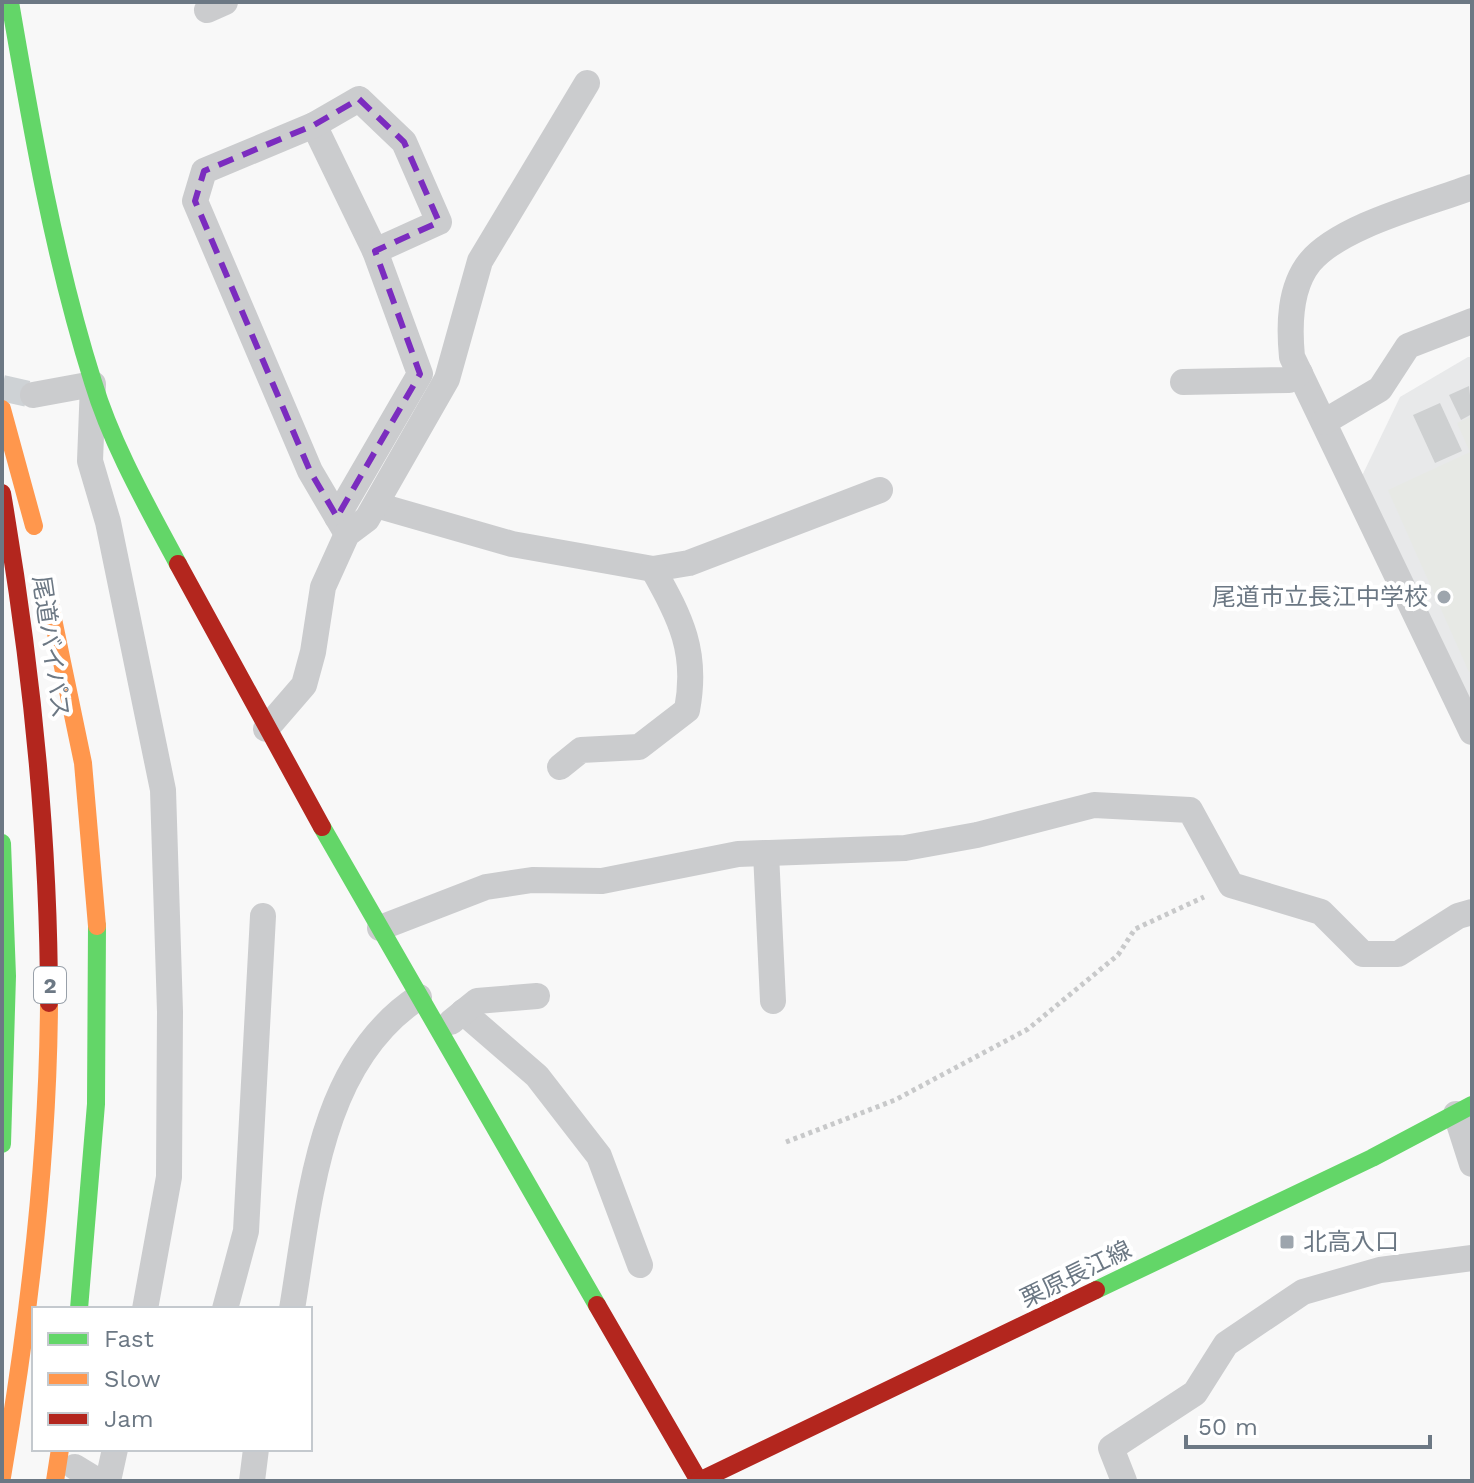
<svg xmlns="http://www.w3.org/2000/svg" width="1474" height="1483" viewBox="0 0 1474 1483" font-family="'Work Sans','Noto Sans JP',sans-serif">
<rect width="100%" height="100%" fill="#f8f8f8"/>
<path fill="#e8e9ea" d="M1468 357H1472V714L1360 480 1400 397Z"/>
<path fill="#e7e9e5" d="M1472 416V670L1469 672 1388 490 1470 452 1457 423Z"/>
<g fill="#ced0d1">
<path d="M1469 386 1472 414 1461 420 1449 395Z"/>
<path d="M1440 403 1462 451 1435 463 1413 415Z"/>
</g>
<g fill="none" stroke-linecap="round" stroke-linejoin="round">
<path stroke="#ced2d5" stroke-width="26" stroke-dasharray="26 13" stroke-linecap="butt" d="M2 388 33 395"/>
<path stroke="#c8c9ca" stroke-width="5" stroke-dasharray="4 4" stroke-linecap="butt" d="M786 1142 895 1100 1028 1029 1118 955 1135 929 1204 897"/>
<g stroke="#cbccce" stroke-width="26">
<path d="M207 10 225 2"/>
<path d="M314 125 375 251 420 374 337 517"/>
<path d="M1472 187C1427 204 1341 225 1310 262 1289 288 1289 326 1292 357L1472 732"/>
<path d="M1183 382 1289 380 1300 373"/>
<path d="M33 395 93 384 90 461 108 522 163 790 170 1012 169 1177 145 1309"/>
<path d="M1324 422 1380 389 1408 346 1472 321"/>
<path d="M376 505 512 544 653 569 689 563 880 490"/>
<path d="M347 534 310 471 195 201 204 171 314 125 359 99 404 142 439 222 375 251"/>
<path d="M266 729 304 685 313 652 323 587 347 534 367 519 447 379 480 261 587 83"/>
<path d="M560 767 581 750 639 747 687 710C698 652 681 619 653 569"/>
<path d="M766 853 773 1001"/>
<path d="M380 928 486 887 532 880 602 881 738 854 905 848 977 835 1094 805 1190 810 1231 885 1321 912 1363 954H1398L1458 916 1472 912"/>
<path d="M463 1012 537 1076 599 1156 640 1265"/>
<path d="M451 1022 477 1001 537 996"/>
<path d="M1456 1114 1472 1164"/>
<path d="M225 1309 246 1231 263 916"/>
<path d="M292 1309C310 1201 318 1063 419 997"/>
<path d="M75 1467 98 1481"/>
<path d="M108 1481 115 1449"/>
<path d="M252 1481 256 1449"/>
<path d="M1124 1481 1111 1448 1195 1393 1226 1344 1303 1292 1380 1270 1472 1258"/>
</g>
<g stroke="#63d668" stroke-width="18">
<path d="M10 2C32 130 54 258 93 382 112 445 147 506 178 564"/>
<path d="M322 827 597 1305"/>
<path d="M2 843 7 976 2 1144"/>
<path d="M1096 1290 1372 1158 1472 1105"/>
<path d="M79 1309 96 1104 97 926"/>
</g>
<g stroke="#ff974d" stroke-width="18">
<path d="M2 409 34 526"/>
<path d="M47 590 83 763 97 926"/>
<path d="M2 1477C29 1320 48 1163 49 1003"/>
<path d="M55 1481 60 1449"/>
</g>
<g stroke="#b3261e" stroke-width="18">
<path d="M2 493C31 662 49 831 49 1003"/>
<path d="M178 564 322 827"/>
<path d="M597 1305 699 1481"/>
<path d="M699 1481 1096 1290"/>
</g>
</g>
<path fill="none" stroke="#7b2cbf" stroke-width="6" stroke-dasharray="16 10" stroke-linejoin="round" d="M359 99 404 142 439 222 375 251 420 374 337 517 310 471 195 201 204 171 314 125Z"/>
<g fill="#9da5ad" stroke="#fff" stroke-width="3">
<circle cx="1444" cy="597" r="8"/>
<rect x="1279" y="1234" width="16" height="16" rx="4"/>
</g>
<g text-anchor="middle" stroke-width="8" stroke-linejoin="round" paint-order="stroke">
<rect fill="#fff" stroke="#98a0a9" stroke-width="2" x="34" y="967" width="32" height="36" rx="6"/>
<g font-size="22" font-weight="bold" fill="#6c7884">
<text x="50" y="993">2</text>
</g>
<g font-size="24" fill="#6c7884" stroke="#fff" text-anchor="end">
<text x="1428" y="605">尾道市立長江中学校</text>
<text x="1303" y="1250" text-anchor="start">北高入口</text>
</g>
<g font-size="24" fill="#6c7884" stroke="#fff">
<text transform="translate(51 647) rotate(82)" y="8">尾道バイパス</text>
<text transform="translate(1076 1274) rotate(-26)" y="8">栗原長江線</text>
</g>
</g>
<rect width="1474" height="1483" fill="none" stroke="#6c7884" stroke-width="8"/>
<rect x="32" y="1307" width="280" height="144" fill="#ffffff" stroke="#c4c9ce" stroke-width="2"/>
<rect x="48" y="1333" width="40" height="12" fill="#63d668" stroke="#c4c9ce" stroke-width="2"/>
<text x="104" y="1347" font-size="24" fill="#6c7884">Fast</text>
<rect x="48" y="1373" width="40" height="12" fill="#ff974d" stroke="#c4c9ce" stroke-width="2"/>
<text x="104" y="1387" font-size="24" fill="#6c7884">Slow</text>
<rect x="48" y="1413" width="40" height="12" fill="#b3261e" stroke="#c4c9ce" stroke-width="2"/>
<text x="104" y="1427" font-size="24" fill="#6c7884">Jam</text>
<path d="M1186 1435v12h244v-12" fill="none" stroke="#6c7884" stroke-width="4"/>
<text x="1198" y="1435" font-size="24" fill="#6c7884" stroke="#ffffff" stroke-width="6" paint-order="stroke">50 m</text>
</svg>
